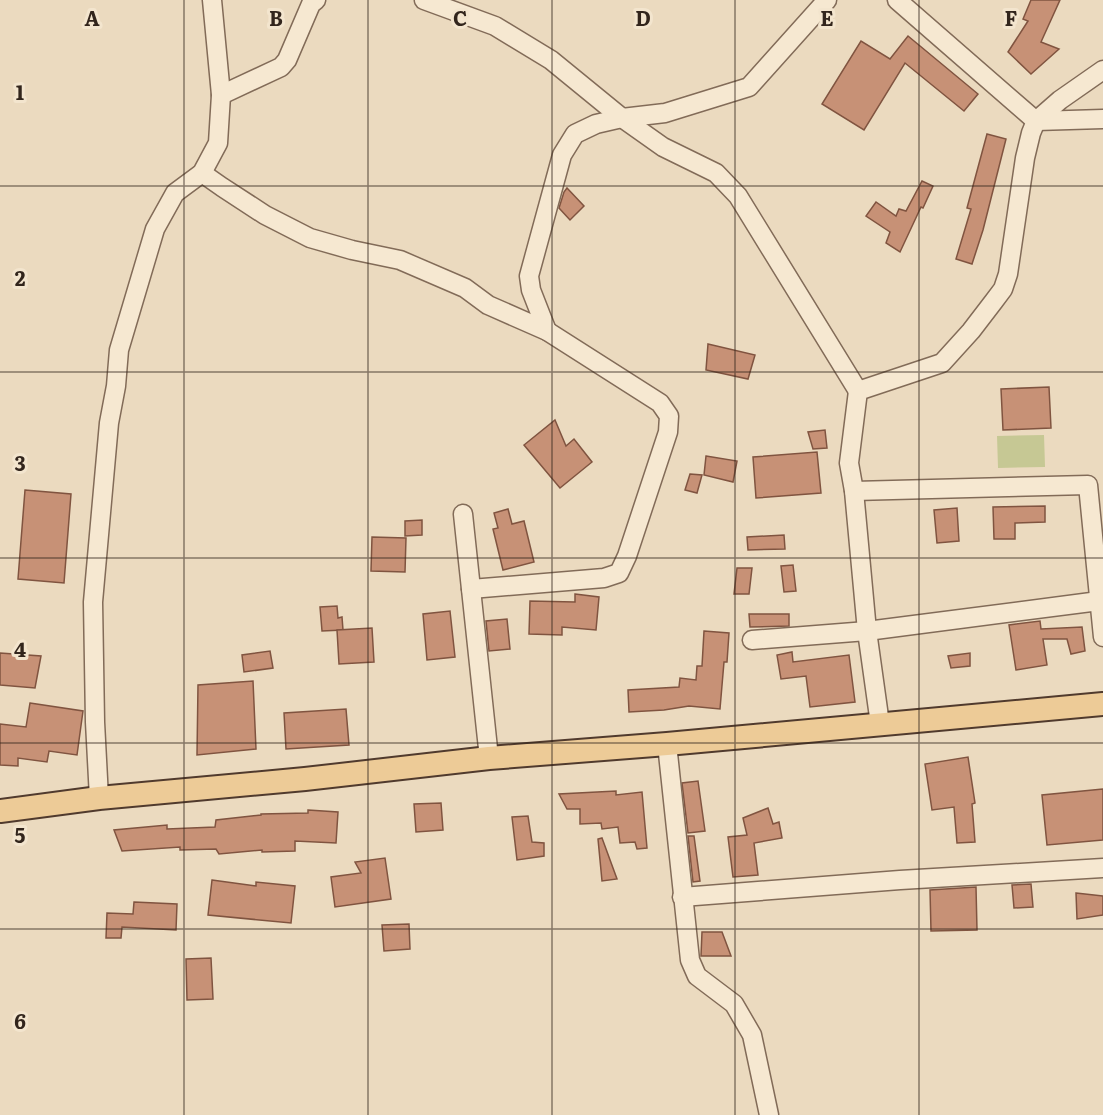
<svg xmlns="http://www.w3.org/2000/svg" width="1103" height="1115" viewBox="0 0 1103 1115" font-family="Literata,serif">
<rect width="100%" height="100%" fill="#ebdabf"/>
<path fill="#c6c894" d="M1044 435 1045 467 998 468 997 436Z"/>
<g fill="#c79176" stroke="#805440" stroke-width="1.5">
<path d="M1031 0H1060L1041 42 1059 49 1031 74 1008 52 1028 21 1023 19Z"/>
<path d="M908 36 978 94 964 111 905 63 864 130 822 104 861 41 890 59Z"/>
<path d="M987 134 1006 139 983 230 972 264 956 259 971 209 967 208Z"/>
<path d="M922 181 933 186 923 208 921 207 900 252 886 243 890 232 866 216 876 202 896 216 899 209 906 211Z"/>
<path d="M567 188 584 206 570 220 559 208 564 192Z"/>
<path d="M708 344 755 355 748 379 706 370Z"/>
<path d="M1049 387 1051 428 1003 430 1001 389Z"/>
<path d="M555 420 566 446 574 439 592 462 560 488 524 445Z"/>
<path d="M825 430 827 448 813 449 808 432Z"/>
<path d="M817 452 821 493 756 498 753 457Z"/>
<path d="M706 456 737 461 733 482 704 475Z"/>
<path d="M690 474 702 475 697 493 685 490Z"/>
<path d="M25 490 71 494 64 583 18 579Z"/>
<path d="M1045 506V522L1015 523V539H994L993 507Z"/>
<path d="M957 508 959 541 937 543 934 510Z"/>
<path d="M508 509 512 524 524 521 534 562 503 570 493 529 498 528 494 513Z"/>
<path d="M422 520V535L405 536V521Z"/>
<path d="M784 535 785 549 748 550 747 537Z"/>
<path d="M372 537 406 538 405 572 371 571Z"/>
<path d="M793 565 796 591 784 592 781 566Z"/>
<path d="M737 568H752L749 594H734Z"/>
<path d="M575 594 599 597 596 630 562 627V635L529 634 530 601 575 602Z"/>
<path d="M337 606 338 618 342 617 343 630 322 631 320 607Z"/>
<path d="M450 611 455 657 427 660 423 614Z"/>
<path d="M749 614H789V626L750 627Z"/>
<path d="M507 619 510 649 489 651 486 621Z"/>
<path d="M1040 621 1041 629 1082 627 1085 651 1071 654 1067 639H1043L1047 665 1016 670 1009 625Z"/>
<path d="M372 628 374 662 339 664 337 630Z"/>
<path d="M704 631 729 633 727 662H724L720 709 689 706 664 710 629 712 628 690 679 687 680 678 696 680 697 666H702Z"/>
<path d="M270 651 273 668 244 672 242 655Z"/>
<path d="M792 652 793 662 849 655 855 702 810 707 806 676 781 679 777 655Z"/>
<path d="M0 653 41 656 35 688 0 685Z"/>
<path d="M970 653V666L951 668 948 656Z"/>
<path d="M253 681 256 749 197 755 198 685Z"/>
<path d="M30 703 83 711 77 755 49 751 47 762 18 758V766L0 765V724L26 727Z"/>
<path d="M346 709 349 745 286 749 284 713Z"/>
<path d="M968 757 975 803 972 804 975 842 957 843 954 807 932 810 925 764Z"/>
<path d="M698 781 705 831 688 833 682 783Z"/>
<path d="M1103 789V840L1047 845 1042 795Z"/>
<path d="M616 791V795L642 792 647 848 637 849 635 842 620 843 618 827 602 829 601 823 580 824V809H567L559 794Z"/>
<path d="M441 803 443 830 416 832 414 804Z"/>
<path d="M768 808 773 824 779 822 782 838 754 843 758 875 733 877 728 837 747 835 743 818Z"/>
<path d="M308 810 338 812 336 843 295 841V851L262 852V850L219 854 216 849 180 850V847L122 851 114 830 167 825V829L215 827 216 820 261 815V814L308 813Z"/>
<path d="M528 816 532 842 544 843V856L517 860 512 817Z"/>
<path d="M688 836H694L700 881 693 882Z"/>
<path d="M602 838 617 879 602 881 598 839Z"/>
<path d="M385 858 391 899 335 907 331 877 361 873 355 862Z"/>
<path d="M212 880 256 886V882L295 886 291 923 208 915Z"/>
<path d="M1031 884 1033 907 1014 908 1012 885Z"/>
<path d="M976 887 977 930 931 931 930 890Z"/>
<path d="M1076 893 1103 896V915L1077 919Z"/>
<path d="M134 902 177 904 176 930 122 927 121 938H106L107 913 133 914Z"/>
<path d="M409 924 410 949 384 951 382 925Z"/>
<path d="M702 932H722L731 956H701Z"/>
<path d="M211 958 213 999 187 1000 186 959Z"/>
</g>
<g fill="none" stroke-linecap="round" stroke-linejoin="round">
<defs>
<g id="minor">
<path d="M424 0 495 26 551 60 622 118 663 147 716 173 738 196 858 391"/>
<path d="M897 0 1036 121 1103 119"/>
<path d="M221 95 281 67 287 60 311 4 316 0"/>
<path d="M202 173 222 187 265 215 310 238 352 250 400 260 465 288 488 305 547 331 660 403 669 416 668 432 627 556 619 573 604 578 471 589"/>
<path d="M547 331 531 290 529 276 562 155 575 134 596 124 622 118 665 113 749 87 827 0"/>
<path d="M854 491 1088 485 1103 637"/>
<path d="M463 514 489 758"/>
<path d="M752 640 867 631 1099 601"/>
<path d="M880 724 867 631 854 491 849 463 858 391 942 363 971 331 994 301 1003 289 1008 274 1025 158 1031 133 1036 121 1060 100 1103 70"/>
<path d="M667 744 690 960 697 976 734 1004 752 1035 769 1115"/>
<path d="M99 798 95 722 93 602 109 423 116 386 119 350 155 229 175 193 202 173 218 143 221 95 212 0"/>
<path d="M682 897 900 880 1103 868"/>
</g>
<path id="major" d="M0 811 99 798 305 779 489 758 667 744 1103 704"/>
</defs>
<use href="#minor" stroke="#826b58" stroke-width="21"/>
<use href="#major" stroke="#503a2d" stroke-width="26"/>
<use href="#minor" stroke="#f6e8d1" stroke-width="18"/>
<use href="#major" stroke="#edcb97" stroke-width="22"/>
</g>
<path fill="none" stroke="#32251c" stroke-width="1.5" stroke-opacity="0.55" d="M184 0V1115M368 0V1115M552 0V1115M735 0V1115M919 0V1115M0 186H1103M0 372H1103M0 558H1103M0 743H1103M0 929H1103"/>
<g font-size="20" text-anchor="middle" font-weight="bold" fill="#32251c" stroke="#f3e5ce" stroke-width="6" stroke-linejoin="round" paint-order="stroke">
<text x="92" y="26">A</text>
<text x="276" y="26">B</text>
<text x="460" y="26">C</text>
<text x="643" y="26">D</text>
<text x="827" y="26">E</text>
<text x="1011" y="26">F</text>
<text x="20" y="100">1</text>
<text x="20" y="286">2</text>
<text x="20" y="471">3</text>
<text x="20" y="657">4</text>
<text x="20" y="843">5</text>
<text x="20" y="1029">6</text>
</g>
</svg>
